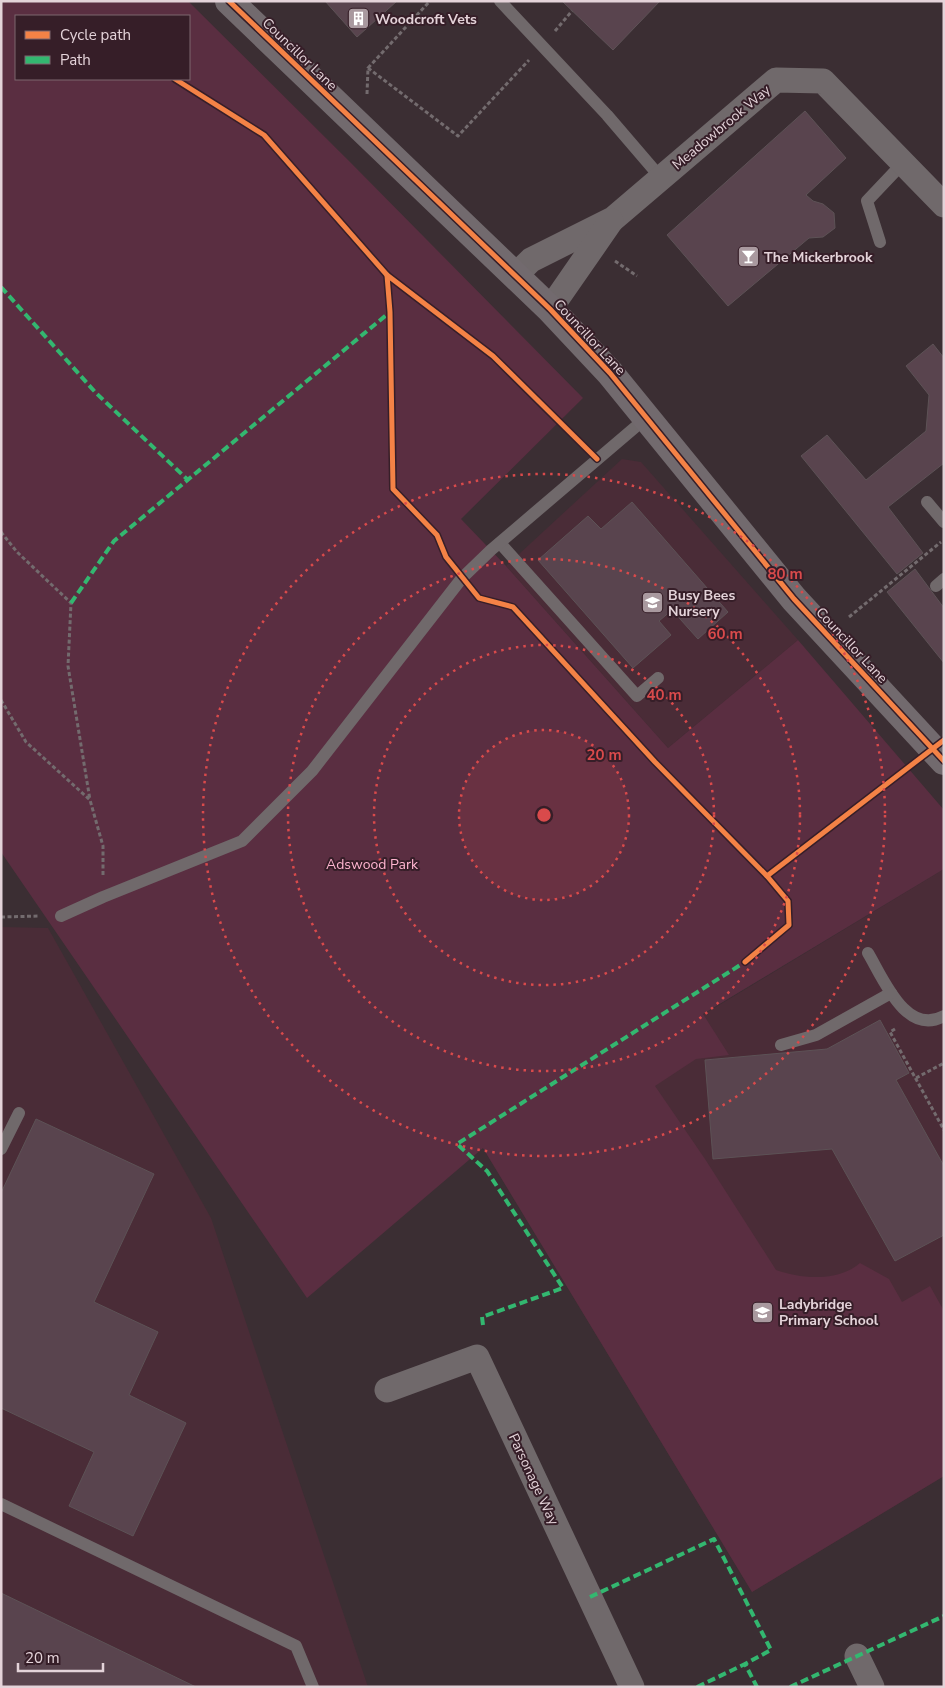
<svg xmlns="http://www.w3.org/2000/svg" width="945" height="1688" viewBox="0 0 945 1688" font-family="'Nunito Sans',sans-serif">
<rect width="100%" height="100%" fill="#3b2e33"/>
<g fill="#4a2c37">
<path d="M622 459 641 462 798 640 668 748 506 566Z"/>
<path d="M944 869V1476L752 1592 483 1148Z"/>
<path d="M1 927 48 928 211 1218 368 1687H1Z"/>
</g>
<path fill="#5a2e41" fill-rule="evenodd" d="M1 1H188L351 163 583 398 461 519 506 566 668 748 798 640 944 810V869L703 1014 729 1055 696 1059 655 1086 705 1159 776 1270C801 1279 838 1282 860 1263L889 1279 902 1302 930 1286 944 1311V1476L752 1592 483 1148 307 1298 1 852ZM16 16H189V79H16Z"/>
<g fill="#59444e" stroke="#5d5256">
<path d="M325 1H397L357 37Z"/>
<path d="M562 1H660L613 50Z"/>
<path d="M805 111 846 158 806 195 813 201 823 204 834 213 835 228 823 237 809 238 728 306 667 235Z"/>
<path d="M933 344 944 358V463L888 507 923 553 897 574 801 456 827 435 866 480 926 431 929 395 906 366Z"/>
<path d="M632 502 728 612 698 639 672 610 659 621 671 635 633 668 538 560 588 516 601 529Z"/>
<path d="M915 569 944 608V663L887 592Z"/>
<path d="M880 1020 909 1073 896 1080 944 1166V1235L895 1261 832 1149 713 1159 705 1060 827 1049Z"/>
<path d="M36 1119 154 1174 94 1302 158 1332 129 1395 186 1423 133 1536 69 1506 94 1452 1 1408V1193Z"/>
<path d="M1 1593 196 1687H1Z"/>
</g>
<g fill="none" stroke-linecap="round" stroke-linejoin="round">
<g stroke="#736b6e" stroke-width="3" stroke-dasharray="4 2.5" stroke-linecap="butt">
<path d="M555 31 572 11"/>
<path d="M368 68 458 136 529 60"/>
<path d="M367 94 368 68 430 1"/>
<path d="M615 261 637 276"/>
<path d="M1 532 17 552 71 603 68 666 90 800"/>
<path d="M849 617 941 542"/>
<path d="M1 700 26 742 90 800 103 846V875"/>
<path d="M1 917 40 916"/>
<path d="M895 1029 890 1032 944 1130"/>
<path d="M916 1078 944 1063"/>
</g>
<g stroke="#70696b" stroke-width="12">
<path d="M500 1 607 115 661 178"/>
<path d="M880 242 867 201 903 163"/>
<path d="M927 502 944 522"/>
<path d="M500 543 637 696 658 678"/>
<path d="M936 586 944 579"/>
<path d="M61 916 103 897 242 841 312 771 462 578 491 550 646 418"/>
<path d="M868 953C883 978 906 1037 944 1016"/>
<path d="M781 1045 816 1035 891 993"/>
<path d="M1 1149 19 1113"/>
<path d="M1 1504 296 1646 313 1687"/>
</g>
<g stroke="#70696b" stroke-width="25">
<path d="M515 276 531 260 613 219 776 80 823 81 944 205"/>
<path d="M550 309 611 221"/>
<path d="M387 1390 477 1357 632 1687"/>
<path d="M857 1656 872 1687"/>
</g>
<path stroke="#726a6e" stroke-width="28" d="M229 1 550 309 610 373 794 599 944 761"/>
<g stroke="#33b770" stroke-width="4" stroke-dasharray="8 4" stroke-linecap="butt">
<path d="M1 287 96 393 188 480"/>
<path d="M71 603 114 541 390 312"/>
<path d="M483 1325 482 1317 563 1288 487 1171 457 1144 745 962"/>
<path d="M590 1597 714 1539 771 1650 745 1664"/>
<path d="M697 1687 745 1664 757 1687"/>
<path d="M790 1687 944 1616"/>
</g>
<defs>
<g id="cycleway">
<path d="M229 1 550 309 610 373 794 599 944 761"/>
<path d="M175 79 264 135 387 275 493 356 597 459"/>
<path d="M387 275 390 312 393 489 437 535 446 557 479 598 513 607 655 762 767 876 788 901 789 925 745 962"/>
<path d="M767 876 944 740"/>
</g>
</defs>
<use href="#cycleway" stroke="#361e28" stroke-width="8"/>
<use href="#cycleway" stroke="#f48246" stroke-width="5"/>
</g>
<circle cx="544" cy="815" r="85" fill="#d94a4b" fill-opacity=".12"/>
<g fill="none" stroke="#d94a4b" stroke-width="2.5" stroke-dasharray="2.5 5">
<circle cx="544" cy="815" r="85"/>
<circle cx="544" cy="815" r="170"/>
<circle cx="544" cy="815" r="256"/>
<circle cx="544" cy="815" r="341"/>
</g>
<defs>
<symbol id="building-square" viewBox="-11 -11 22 22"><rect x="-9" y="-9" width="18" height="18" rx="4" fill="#a9999f" stroke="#361e28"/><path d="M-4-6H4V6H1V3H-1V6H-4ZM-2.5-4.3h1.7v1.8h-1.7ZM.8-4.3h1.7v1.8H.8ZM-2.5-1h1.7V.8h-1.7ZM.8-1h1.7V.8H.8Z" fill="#fff"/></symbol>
<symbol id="bar-square" viewBox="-11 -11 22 22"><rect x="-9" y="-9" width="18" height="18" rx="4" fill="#a9999f" stroke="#361e28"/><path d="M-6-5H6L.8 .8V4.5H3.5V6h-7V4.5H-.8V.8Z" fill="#fff"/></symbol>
<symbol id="school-square" viewBox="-11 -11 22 22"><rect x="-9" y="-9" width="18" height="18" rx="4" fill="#a9999f" stroke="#361e28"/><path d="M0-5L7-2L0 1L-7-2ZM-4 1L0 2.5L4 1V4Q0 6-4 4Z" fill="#fff"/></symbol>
</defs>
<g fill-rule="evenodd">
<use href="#building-square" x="346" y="6" width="25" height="25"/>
<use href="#bar-square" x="736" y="244" width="25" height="25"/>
<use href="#school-square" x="640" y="590" width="25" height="25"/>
<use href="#school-square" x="750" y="1300" width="25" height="25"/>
</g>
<g text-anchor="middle" stroke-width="4" stroke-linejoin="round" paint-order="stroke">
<g font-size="14" font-weight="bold" fill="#e4d3d9" stroke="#361e28" text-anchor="start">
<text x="375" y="24">Woodcroft Vets</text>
<text x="764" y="262">The Mickerbrook</text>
<text x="668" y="600">Busy Bees<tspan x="668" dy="16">Nursery</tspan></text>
<text x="779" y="1309">Ladybridge<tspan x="779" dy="16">Primary School</tspan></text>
</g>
<g font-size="14" fill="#e4d3d9" stroke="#361e28">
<text transform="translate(300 54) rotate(44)" y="5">Councillor Lane</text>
<text transform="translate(721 127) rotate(-40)" y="5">Meadowbrook Way</text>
<text transform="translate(590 337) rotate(47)" y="5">Councillor Lane</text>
<text transform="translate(852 645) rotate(47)" y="5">Councillor Lane</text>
<text transform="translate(534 1479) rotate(65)" y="5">Parsonage Way</text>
</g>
<g font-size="14" fill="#ffb5d0" stroke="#361e28">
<text x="372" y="869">Adswood Park</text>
</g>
</g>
<circle cx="544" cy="815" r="8" fill="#d94a4b" stroke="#361e28" stroke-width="2.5"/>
<g font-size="15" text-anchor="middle" font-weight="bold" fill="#d94a4b" stroke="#361e28" stroke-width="4" stroke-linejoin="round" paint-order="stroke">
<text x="785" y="579">80 m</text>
<text x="725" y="639">60 m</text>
<text x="664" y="700">40 m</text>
<text x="604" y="760">20 m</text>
</g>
<rect width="945" height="1688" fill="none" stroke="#e4d3d9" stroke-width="5"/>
<rect x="15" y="15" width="175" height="65" fill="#361e28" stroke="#7c666f"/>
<rect x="25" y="31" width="25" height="8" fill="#f48246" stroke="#7c666f"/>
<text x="60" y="40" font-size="15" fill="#e4d3d9">Cycle path</text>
<rect x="25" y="56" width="25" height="8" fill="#33b770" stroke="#7c666f"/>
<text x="60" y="65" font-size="15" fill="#e4d3d9">Path</text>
<path d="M18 1663v8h85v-8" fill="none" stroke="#e4d3d9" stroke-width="2.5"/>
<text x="25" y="1663" font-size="15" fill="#e4d3d9" stroke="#361e28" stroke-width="4" paint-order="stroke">20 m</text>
</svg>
